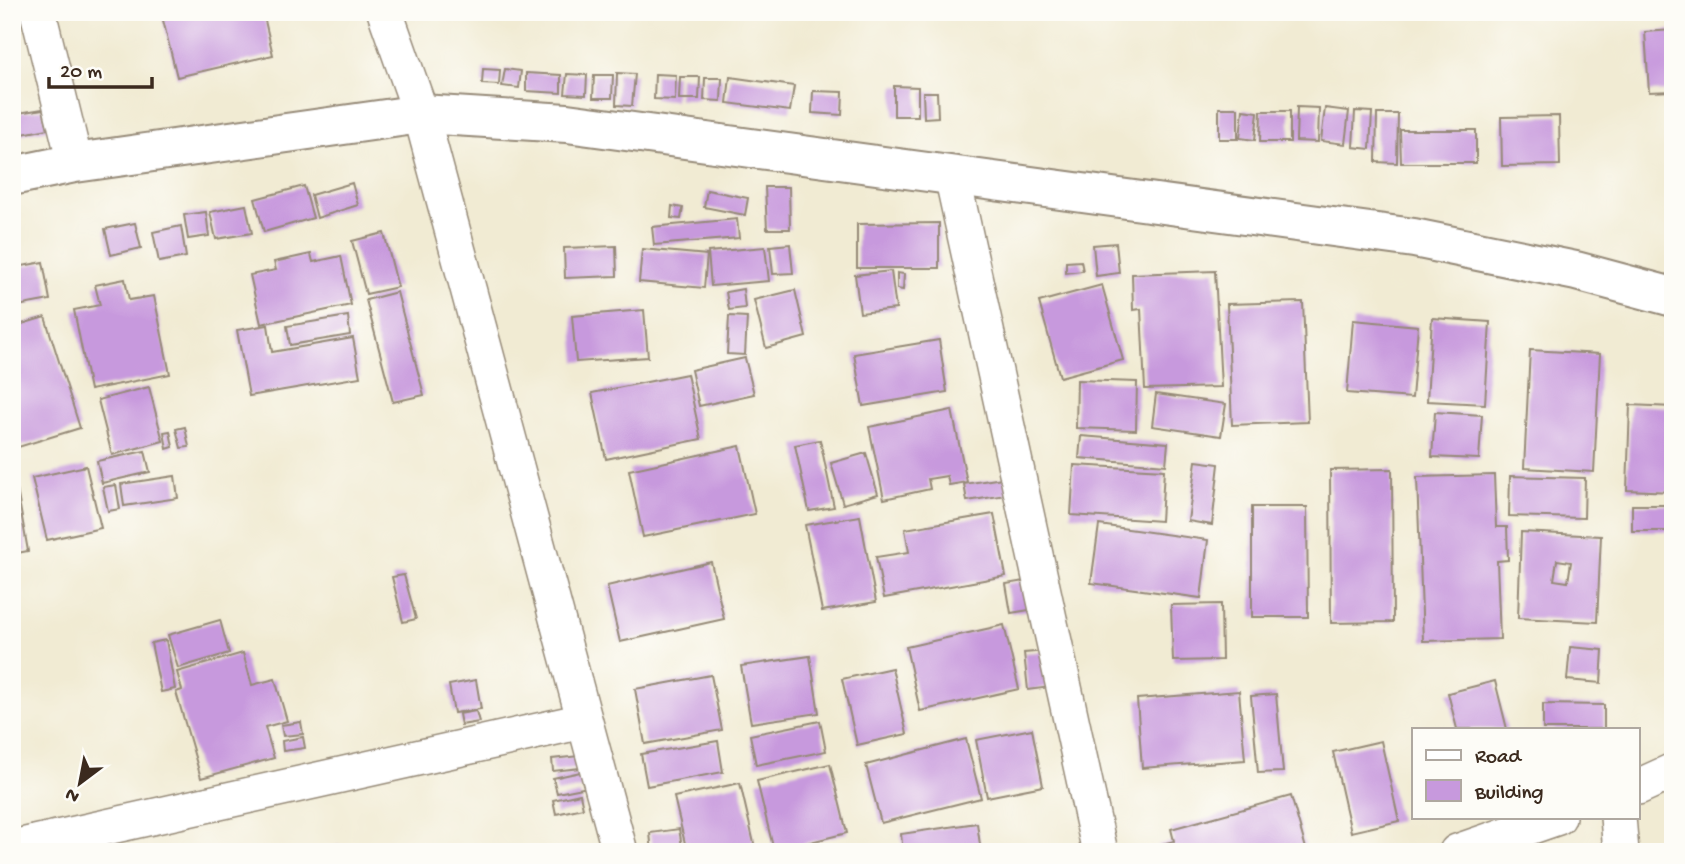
<svg xmlns="http://www.w3.org/2000/svg" width="1685" height="864" viewBox="0 0 1685 864" font-family="'Gochi Hand',sans-serif">
<rect width="100%" height="100%" fill="#fdfcf7"/>
<filter id="ink" filterUnits="userSpaceOnUse"><feTurbulence type="fractalNoise" baseFrequency=".0143" numOctaves="2"/><feDisplacementMap in="SourceGraphic" scale="14" xChannelSelector="R" yChannelSelector="G"/><feConvolveMatrix kernelMatrix="1 2 1 2 8 2 1 2 1" color-interpolation-filters="sRGB"/></filter>
<filter id="wash" filterUnits="userSpaceOnUse"><feTurbulence type="fractalNoise" baseFrequency=".00686" numOctaves="4" result="noise"/><feDisplacementMap in="SourceGraphic" scale="28" xChannelSelector="R" yChannelSelector="G"/><feGaussianBlur stdDeviation="1.57" result="paint"/><feColorMatrix in="noise" values="0 0 0 0 0 0 0 0 0 0 0 0 0 0 0 0 0 1.4 0 .05"/><feComposite in="paint" operator="in"/></filter>
<g filter="url(#wash)">
<rect width="100%" height="100%" fill="#f1ebd3"/>
<g id="blocks">
<g fill="#c799dd" fill-rule="evenodd">
<path d="M12 12H18L21 25 12 27Z"/>
<path d="M161 12H263L273 55 177 77Z"/>
<path d="M1673 30V91L1649 92 1645 32Z"/>
<path d="M483 69 500 70 499 85 482 84Z"/>
<path d="M505 69 521 71 519 88 502 86Z"/>
<path d="M526 73 561 75V93L526 91Z"/>
<path d="M617 73 635 74 632 106 616 105Z"/>
<path d="M567 74 587 75 586 95 565 94Z"/>
<path d="M655 74 676 75 675 100 654 99Z"/>
<path d="M594 75H613L612 98H593Z"/>
<path d="M680 77H700L699 99H679Z"/>
<path d="M730 77 794 86 790 111 727 103Z"/>
<path d="M705 78H722L721 101 704 100Z"/>
<path d="M894 86 918 87V116H894Z"/>
<path d="M813 91 843 92 842 115 812 113Z"/>
<path d="M923 92H937L938 117 924 118Z"/>
<path d="M1297 107 1319 108 1318 142 1296 141Z"/>
<rect x="1219" y="108" width="19" height="31"/>
<path d="M1325 108 1349 111 1345 144 1321 141Z"/>
<path d="M43 109 48 129 12 136V114Z"/>
<path d="M1243 110 1258 112 1255 140 1240 138Z"/>
<path d="M1261 111H1290V142H1260Z"/>
<path d="M1355 111 1372 112 1370 149 1353 147Z"/>
<path d="M1377 114H1398L1397 163 1376 162Z"/>
<path d="M1559 116 1560 165 1502 166 1501 117Z"/>
<path d="M1400 130H1476V163H1401Z"/>
<path d="M352 183 358 205 317 218 311 195Z"/>
<path d="M304 186 313 218 264 232 255 199Z"/>
<path d="M765 187H789L790 229H767Z"/>
<path d="M707 190 748 198 745 215 704 207Z"/>
<path d="M246 205 252 233 216 239 210 212Z"/>
<path d="M672 206 683 208 681 219 671 218Z"/>
<path d="M206 212 209 236 188 239 184 215Z"/>
<path d="M737 219 739 238 654 245 652 227Z"/>
<path d="M135 223 141 248 111 255 105 229Z"/>
<path d="M939 223V268H857V224Z"/>
<path d="M181 226 186 257 159 262 153 232Z"/>
<path d="M384 233 398 287 366 294 352 241Z"/>
<path d="M1116 243 1119 273 1096 276 1093 245Z"/>
<path d="M790 244 793 273 773 274 770 246Z"/>
<path d="M616 246 617 276 565 278 564 248Z"/>
<path d="M765 247 769 281 711 286 708 252Z"/>
<path d="M642 249 707 255 704 288 639 282Z"/>
<path d="M311 254 313 262 341 256 351 305 261 324 250 275 276 270 274 262Z"/>
<path d="M1081 261 1083 271 1066 273V262Z"/>
<path d="M43 262 50 300 12 307V268Z"/>
<path d="M891 271 896 309 860 313 855 275Z"/>
<path d="M1215 271 1221 387 1145 389 1141 309 1133 310 1132 274Z"/>
<path d="M897 273 904 274 903 290 897 289Z"/>
<path d="M125 279 129 300 154 296 170 374 90 390 74 310 100 305 95 285Z"/>
<path d="M1102 285 1123 360 1060 377 1039 302Z"/>
<path d="M743 289 745 308 729 310 726 292Z"/>
<path d="M795 290 806 337 766 348 754 300Z"/>
<path d="M397 292 424 395 393 402 366 300Z"/>
<path d="M1303 302 1308 422 1232 425 1227 304Z"/>
<path d="M644 310 648 357 576 362 572 316Z"/>
<path d="M348 316 350 335 290 345 287 326Z"/>
<path d="M729 316 747 317 745 355 727 354Z"/>
<path d="M45 317 80 428 12 449V327Z"/>
<path d="M1432 318 1490 322 1485 404 1427 401Z"/>
<path d="M1353 320 1418 326 1412 398 1347 393Z"/>
<path d="M268 325 272 352 353 338 360 377 249 396 237 330Z"/>
<path d="M939 340 947 392 863 406 854 354Z"/>
<path d="M1530 350 1600 354 1594 472 1524 468Z"/>
<path d="M745 358 754 394 699 406 691 370Z"/>
<path d="M687 374 701 439 606 459 592 393Z"/>
<path d="M1077 380 1137 382 1136 430 1076 428Z"/>
<path d="M149 387 163 441 112 455 98 400Z"/>
<path d="M1156 394 1226 404 1221 436 1152 426Z"/>
<path d="M1630 405 1673 407V492L1627 490Z"/>
<path d="M952 410 967 482 949 485 947 476 928 479 930 489 884 499 869 427Z"/>
<path d="M1435 412 1482 415 1479 459 1432 457Z"/>
<path d="M185 427 189 447 181 448 176 429Z"/>
<path d="M170 431 173 447 167 449 164 432Z"/>
<path d="M1081 436 1168 443 1166 465 1079 458Z"/>
<path d="M820 440 834 507 809 511 795 445Z"/>
<path d="M740 446 755 514 643 537 629 470Z"/>
<path d="M145 451 150 472 102 483 97 461Z"/>
<path d="M866 453 878 494 843 504 831 463Z"/>
<path d="M1196 461 1219 464 1212 525 1188 521Z"/>
<path d="M1074 465 1164 470 1161 521 1071 515Z"/>
<path d="M86 466 101 528 47 540 32 478Z"/>
<path d="M1392 469 1393 622 1331 623 1330 470Z"/>
<path d="M1494 475 1496 527H1507L1508 560 1497 561 1500 639 1423 641 1417 477Z"/>
<path d="M175 476 178 498 124 506 121 484Z"/>
<path d="M1510 476 1585 478 1584 518 1509 516Z"/>
<path d="M1009 477 1012 494 967 501 964 484Z"/>
<path d="M16 484 28 551 12 554V485Z"/>
<path d="M116 485 120 509 108 511 103 487Z"/>
<rect x="1632" y="505" width="41" height="26"/>
<path d="M1252 507H1307L1308 617H1252Z"/>
<path d="M994 514 1006 576 884 598 876 557 909 552 905 529Z"/>
<path d="M860 516 876 602 822 611 805 525Z"/>
<path d="M1099 525 1208 540 1201 598 1091 583Z"/>
<path d="M1521 532 1601 536 1597 622 1518 618ZM1557 560 1571 562 1568 582 1554 580Z"/>
<path d="M711 562 724 619 620 642 607 586Z"/>
<path d="M404 575 416 619 403 622 392 577Z"/>
<path d="M1030 580 1035 609 1011 613 1006 584Z"/>
<path d="M1221 604 1222 660 1173 661 1171 605Z"/>
<path d="M220 620 229 653 178 668 168 635Z"/>
<path d="M1004 625 1019 689 920 711 906 647Z"/>
<path d="M166 640 175 689 161 692 151 643Z"/>
<path d="M1570 647 1603 650 1601 683 1567 680Z"/>
<path d="M1046 651 1051 687 1028 690 1024 653Z"/>
<path d="M243 653 252 685 275 679 287 721 265 727 274 758 201 778 176 692 182 690 177 672Z"/>
<path d="M810 656 819 713 751 723 741 666Z"/>
<path d="M892 668 907 734 857 745 842 679Z"/>
<path d="M711 675 722 730 645 744 635 689Z"/>
<path d="M476 680 481 709 454 713 449 685Z"/>
<path d="M1495 681 1507 729H1457L1448 693Z"/>
<path d="M1239 691 1245 760 1142 768 1137 699Z"/>
<path d="M1276 694 1283 772 1258 773 1251 696Z"/>
<path d="M1543 704 1604 705V729H1543Z"/>
<path d="M476 711 479 722 461 725 459 714Z"/>
<path d="M820 721 826 751 756 765 750 735Z"/>
<path d="M301 722 303 734 283 736 281 725Z"/>
<path d="M1032 729 1043 786 987 797 976 740Z"/>
<path d="M303 737 305 748 283 751 282 741Z"/>
<path d="M966 739 981 798 881 823 866 765Z"/>
<path d="M718 741 723 772 647 786 641 754Z"/>
<path d="M1381 741 1399 821 1351 832 1333 752Z"/>
<path d="M579 756 580 768 553 771 552 759Z"/>
<path d="M830 764 847 833 774 851 757 781Z"/>
<path d="M585 771 588 787 557 793 553 778Z"/>
<path d="M740 783 756 852H687L674 797Z"/>
<path d="M580 794 583 808 556 814 553 800Z"/>
<path d="M1291 796 1307 852H1160L1158 845 1174 841 1171 829Z"/>
<path d="M977 823 981 852H903L901 834Z"/>
<path d="M679 829 683 852H652L650 833Z"/>
<path d="M340 845 342 852H317V851Z"/>
</g>
</g>
</g>
<g filter="url(#ink)">
<use href="#blocks" fill-opacity="0" stroke="#968a78" stroke-width="2"/>
<g fill="none" stroke-linecap="round" stroke-linejoin="round">
<defs>
<g id="street">
<path d="M38 12 75 163"/>
<path d="M385 12 421 114 620 852"/>
<path d="M952 175 1100 852"/>
<path d="M1638 787 1673 771"/>
<path d="M1618 817 1621 852"/>
<path d="M12 848 583 721"/>
<path d="M1457 852 1558 817"/>
</g>
<path id="secondary" d="M12 176 75 163 421 114 567 123 1414 238 1576 271 1673 297"/>
</defs>
<use href="#street" stroke="#968a78" stroke-width="38"/>
<use href="#secondary" stroke="#968a78" stroke-width="42"/>
<use href="#street" stroke="#fff" stroke-width="35"/>
<use href="#secondary" stroke="#fff" stroke-width="38"/>
</g>
</g>
<rect width="1685" height="864" fill="none" stroke="#fdfcf7" stroke-width="42"/>
<rect x="1412" y="728" width="228" height="91" fill="#fdfcf7" stroke="#afa8a0" stroke-width="2"/>
<rect x="1426" y="750" width="35" height="10" fill="#ffffff" stroke="#afa8a0" stroke-width="2"/>
<text x="1475" y="762" font-size="21" fill="#3b2a1e">Road</text>
<rect x="1426" y="780" width="35" height="21" fill="#c799dd" stroke="#afa8a0" stroke-width="2"/>
<text x="1475" y="798" font-size="21" fill="#3b2a1e">Building</text>
<g transform="translate(80 783) rotate(212)" stroke="#fdfcf7" stroke-width="5" paint-order="stroke">
<path d="M0-5L12 26L0 18L-12 26Z" fill="#3b2a1e"/>
<text y="-10" font-size="19" font-weight="bold" text-anchor="middle" fill="#3b2a1e">N</text>
</g>
<path d="M49 77v10h103v-10" fill="none" stroke="#3b2a1e" stroke-width="3.5"/>
<text x="60" y="77" font-size="21" fill="#3b2a1e" stroke="#fdfcf7" stroke-width="5" paint-order="stroke">20 m</text>
</svg>
